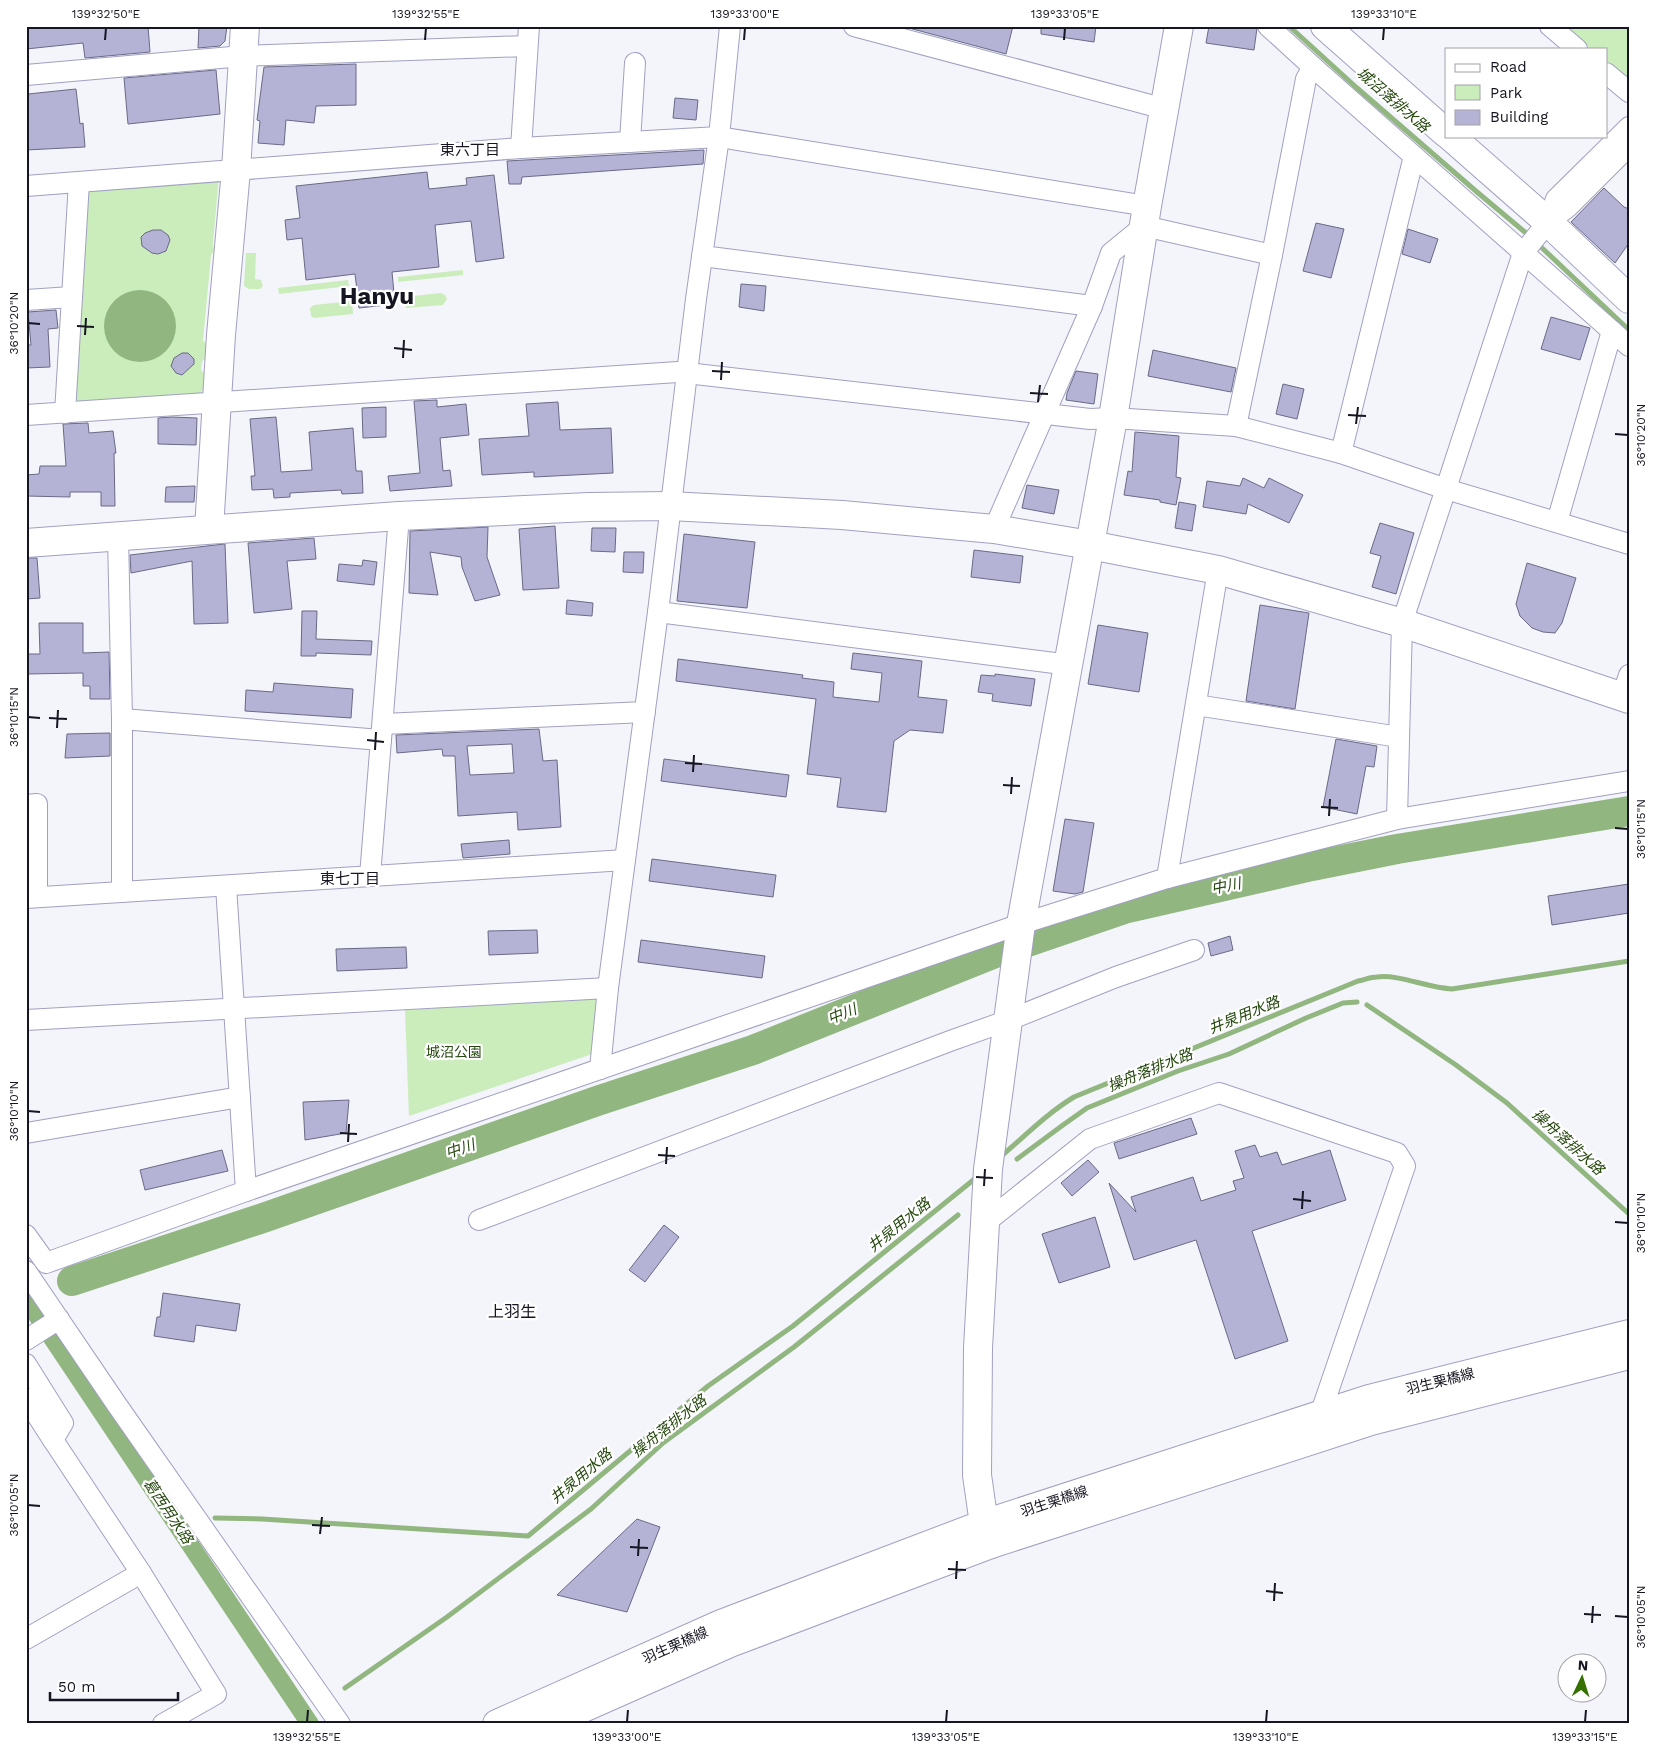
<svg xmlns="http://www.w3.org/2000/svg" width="1655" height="1750" viewBox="0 0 1655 1750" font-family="'Work Sans','Noto Sans JP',sans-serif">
<rect width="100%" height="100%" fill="#f4f4fb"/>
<g fill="#cbecbb">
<path d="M1564 26H1629V80L1606 61V49H1591Z"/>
<path d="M219 176 213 243 214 251 211 255 203 341 205 342 208 346 206 359 202 361 201 370 204 373 207 386 199 394 84 404 75 400 83 190Z"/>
<path d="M246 253H256L255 279 261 280 263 286 260 289H249L244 286Z"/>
<path d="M463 270V275L398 282V277Z"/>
<path d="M348 280 349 286 279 294 278 288Z"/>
<path d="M441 293 445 295 447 299 443 305 406 308 404 297Z"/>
<path d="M352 301 353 314 314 318 311 316 310 308 314 305Z"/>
<path d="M596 998 592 1054 409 1116 405 1010Z"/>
</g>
<circle fill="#91b67f" cx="140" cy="326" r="36"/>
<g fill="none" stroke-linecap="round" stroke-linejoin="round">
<g stroke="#91b67f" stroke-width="5">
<path d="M1289 26 1357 88 1477 192 1526 233"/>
<path d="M1540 246 1629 330"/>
<path d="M1367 1005 1456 1065 1507 1103 1629 1214"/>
<path d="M999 1158C1024 1137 1046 1114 1074 1097L1358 981C1364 980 1370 977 1377 977 1399 974 1428 988 1452 989L1629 961"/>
<path d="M1017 1159 1063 1125 1087 1108 1178 1071 1229 1054 1306 1018 1343 1003 1357 1002"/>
<path d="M215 1518 262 1519 528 1536 708 1386 793 1326 977 1177"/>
<path d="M345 1688 447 1617 591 1509 663 1443 794 1347 958 1215"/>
</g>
<path stroke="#91b67f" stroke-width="18" d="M26 1299 310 1724"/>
<path stroke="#91b67f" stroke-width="30" d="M72 1281 263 1218 600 1100 753 1050 995 953 1124 909 1312 866 1397 849 1629 811"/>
</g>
<g fill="#b4b3d5" stroke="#6a6987" fill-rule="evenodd">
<path d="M26 26H148L150 52 85 58 83 43 26 49Z"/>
<path d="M199 26H227L225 41 220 46 198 48Z"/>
<path d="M909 26H1013L1006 54 909 28Z"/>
<path d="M1041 26H1096L1094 42 1041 34Z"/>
<path d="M1209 26 1257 28 1254 50 1206 43Z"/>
<path d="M356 64V105L316 106 314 123 286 120 284 145 258 143 260 121 257 120 264 67Z"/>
<path d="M216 70 220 114 128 124 124 78Z"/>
<path d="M76 89 80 124 83 123 85 147 26 150 28 94Z"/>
<path d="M675 98 698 100 696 120 673 118Z"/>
<path d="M704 150 703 164 522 177 521 184H509L507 161Z"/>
<path d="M427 172 429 189 467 185 466 178 494 175 504 258 476 262 471 221 435 225 439 267 392 272 395 304 359 308 355 274 306 280 302 238 287 240 285 220 300 218 296 186Z"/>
<path d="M1604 188 1624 207 1629 209V243L1615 263 1571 222Z"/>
<path d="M1316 223 1344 229 1331 278 1303 271Z"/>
<path d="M1408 229 1438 239 1430 263 1402 254Z"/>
<path d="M153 230H161L168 235 170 240 166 251 158 254 152 253 142 246 141 237 145 233Z"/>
<path d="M741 284 766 286 764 311 739 307Z"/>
<path d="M56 310 58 328 48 329 50 367 26 368V345H31L28 312Z"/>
<path d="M1551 317 1590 328 1580 360 1541 349Z"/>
<path d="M1153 350 1236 368 1231 392 1148 376Z"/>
<path d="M182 353H188L194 359V364L182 375 176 373 171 366 174 358Z"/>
<path d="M1076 371 1098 374 1094 404 1066 400 1067 393Z"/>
<path d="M1283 384 1304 389 1297 419 1276 414Z"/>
<path d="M437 400V407L466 404 469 435 440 438 443 471 450 470 452 486 390 491 388 476 420 473 414 401Z"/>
<path d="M558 402 560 430 611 428 613 473 534 477V472L482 475 479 439 529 436 526 404Z"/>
<path d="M386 407V437L363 438 362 408Z"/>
<path d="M172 417 197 418 196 445 158 444V418Z"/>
<path d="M276 417 281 472 312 470 309 432 353 428 356 471H362L363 493 342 494 341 490 290 493V497L274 498 273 489 252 490 251 476H255L250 419Z"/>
<path d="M88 423 89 433 113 431 116 453H114L115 506H101V492H70V497L26 496V475L39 474 40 466H66L63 424Z"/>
<path d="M1135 432 1179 436 1176 477 1181 478 1176 505 1160 502V500L1124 495 1128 471 1132 472Z"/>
<path d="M1243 478 1264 488 1269 478 1303 495 1289 523 1248 504 1246 514 1203 507 1207 481 1240 486Z"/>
<path d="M1027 485 1059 490 1054 514 1022 508Z"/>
<path d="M195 486 194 502H165L166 487Z"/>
<path d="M1179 502 1196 505 1192 531 1175 528Z"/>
<path d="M1380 523 1414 533 1396 594 1372 587 1381 556 1370 553Z"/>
<path d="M555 526 559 588 523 590 519 529Z"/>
<path d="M488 527 487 557 500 595 475 601 462 567 461 557 430 552 438 595 409 593 410 531Z"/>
<path d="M592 528H616L615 552 591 551Z"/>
<path d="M684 534 755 542 747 608 677 601Z"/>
<path d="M314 538 316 559 287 561 292 609 254 613 248 543Z"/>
<path d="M224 544H225L228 623 194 624 192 561 131 573 130 555Z"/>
<path d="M974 550 1023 556 1020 583 971 577Z"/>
<path d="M624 552H644L643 573 623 572Z"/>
<path d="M26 558H37L40 598 26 599Z"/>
<path d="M363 560 377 562 374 585 337 581 339 564 362 566Z"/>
<path d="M1527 563 1576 578 1562 623 1555 633 1543 632 1532 628 1520 616 1516 604Z"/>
<path d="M567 600 593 603 592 616 566 614Z"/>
<path d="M1260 605 1309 613 1295 709 1246 701Z"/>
<path d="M302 611H317L316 639 372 641 371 655 316 653V656H301Z"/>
<path d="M39 623H83V653L109 652 110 699H90V686H83V673L26 674V654H40Z"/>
<path d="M1098 625 1148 633 1139 692 1088 684Z"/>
<path d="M853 653 922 661 918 697 947 700 943 733 910 730 894 741 886 812 837 807 841 778 807 774 816 699 676 681 678 659 803 675 802 678 834 682 833 697 879 702 882 673 851 669Z"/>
<path d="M995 674 1035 679 1031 706 992 701 993 694 978 692 981 675 995 676Z"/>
<path d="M274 683 353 689 351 718 245 711 246 690 273 692Z"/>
<path d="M539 729 543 761 557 760 561 827 518 830 517 812 458 816 455 756H443L442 749 397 753 396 735ZM512 744 514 773 470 775 467 746Z"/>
<path d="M110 733V756L65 758 67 734Z"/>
<path d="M1336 739 1377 746 1374 767 1366 766 1357 814 1323 807Z"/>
<path d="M664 759 789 775 786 797 661 781Z"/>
<path d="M1065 819 1094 823 1083 892 1075 894 1053 891Z"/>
<path d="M509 840 510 854 463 858 461 844Z"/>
<path d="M652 859 776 875 773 897 649 881Z"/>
<path d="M1629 884V913L1552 925 1548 896Z"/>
<path d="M537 930 538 953 489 955 488 931Z"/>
<path d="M1230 936 1233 950 1211 956 1208 943Z"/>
<path d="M641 940 765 956 762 978 638 962Z"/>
<path d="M406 947 407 968 337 971 336 949Z"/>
<path d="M349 1100 346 1133 305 1140 303 1102Z"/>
<path d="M1191 1118 1197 1134 1119 1159 1114 1143Z"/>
<path d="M1255 1145 1260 1157 1277 1152 1282 1165 1330 1150 1346 1200 1252 1231 1288 1341 1235 1359 1196 1240 1134 1260 1109 1183 1136 1212 1131 1197 1193 1177 1201 1201 1236 1190 1233 1181 1244 1178 1235 1151Z"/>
<path d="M222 1150 228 1171 145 1190 140 1170Z"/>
<path d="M1088 1160 1099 1172 1072 1196 1061 1183Z"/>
<path d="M1095 1217 1110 1267 1059 1283 1042 1234Z"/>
<path d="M664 1225 679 1237 645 1282 629 1270Z"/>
<path d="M163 1293 240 1304 236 1331 196 1325 194 1342 154 1336 157 1317H160Z"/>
<path d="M637 1519 660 1527 627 1612 557 1595Z"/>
</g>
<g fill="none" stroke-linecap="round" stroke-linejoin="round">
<defs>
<g id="street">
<path d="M854 26 1165 109"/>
<path d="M1550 26 1577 49"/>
<path d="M1313 67 1629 346"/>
<path d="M1606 73 1629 92"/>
<path d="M26 75 243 56 527 46"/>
<path d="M630 141 635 63"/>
<path d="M521 148 529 26"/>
<path d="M26 186 521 148 719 137 1147 206"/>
<path d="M1548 222 1556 199 1629 127"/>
<path d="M702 256 1092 306"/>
<path d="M26 300 72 297"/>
<path d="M65 413 79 182"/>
<path d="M26 415 678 372 1090 419 1113 418 1236 426 1341 453 1446 489 1629 544"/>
<path d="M1236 426 1272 255 1306 79 1313 67 1268 26"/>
<path d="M1341 453 1414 156"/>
<path d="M1557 522 1612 331"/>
<path d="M994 529 1092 306 1111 253 1144 226 1272 255"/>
<path d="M118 536 122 719V892"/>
<path d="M658 612 1070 665"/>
<path d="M1622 697 1629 675"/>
<path d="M1196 705 1399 737"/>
<path d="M122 719 381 740"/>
<path d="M383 724 645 712"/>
<path d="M26 805 37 804V897"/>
<path d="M1397 819 1629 781"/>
<path d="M370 876 399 516"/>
<path d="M1167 878 1218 570"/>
<path d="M226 886 246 1191"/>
<path d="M26 898 625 860"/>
<path d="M26 1020 608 988"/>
<path d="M600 1069 608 988 658 612 696 299 719 137 730 26"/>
<path d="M26 1133 240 1097"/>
<path d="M479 1220 950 1041 1009 1020 1116 977 1194 950"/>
<path d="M985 1223 1090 1139 1219 1093 1397 1153 1405 1166 1320 1415"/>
<path d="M26 1235 46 1263 246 1191 1021 924 1167 878 1397 819 1402 623 1523 253 1548 222 1568 207 1629 146"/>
<path d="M26 1271 117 1405 340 1724"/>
<path d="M26 1340 59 1319"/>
<path d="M26 1364 63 1423 53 1440 141 1573 216 1694 163 1724"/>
<path d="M26 1398 53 1440"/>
<path d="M26 1639 141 1573"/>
</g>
<g id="secondary">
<path d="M1325 26 1446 133"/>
<path d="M1450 136 1548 222 1629 299"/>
<path d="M209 529 221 335 236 170 245 26"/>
<path d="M26 543 399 516 589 507 670 506 842 515 994 529 1090 545 1218 570 1402 623 1629 699"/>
<path d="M991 1544 984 1524 977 1475 978 1348 988 1169 1021 924 1113 418 1147 206 1179 26"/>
</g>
<g id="primary">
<path d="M497 1724 721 1624 984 1524 1369 1399 1629 1334"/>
<path d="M547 1724 730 1643 991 1544 1371 1421 1629 1355"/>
</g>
</defs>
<use href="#street" stroke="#a1a0c1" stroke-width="22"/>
<use href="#secondary" stroke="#a1a0c1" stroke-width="30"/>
<use href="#primary" stroke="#a1a0c1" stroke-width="30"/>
<use href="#street" stroke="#fff" stroke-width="20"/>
<use href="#secondary" stroke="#fff" stroke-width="28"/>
<use href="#primary" stroke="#fff" stroke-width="28"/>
</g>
<path fill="none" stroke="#161622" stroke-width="2" d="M105 40 106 28M425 40 426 28M744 40 745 28M1064 40 1065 28M1383 40 1384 28M28 323 40 324M77 326 94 327M85 335 86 318M394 348 412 350M403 358 404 340M712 371 730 372M721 380 722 362M1030 393 1048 394M1038 402 1040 385M1348 415 1366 416M1356 424 1358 407M1615 434 1628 435M28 717 40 718M49 718 67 719M57 728 58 710M367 740 384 742M375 750 376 732M685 763 702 764M693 772 694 755M1003 785 1020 786M1011 794 1012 777M1321 807 1338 808M1329 816 1330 799M1615 828 1628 829M28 1111 40 1112M340 1133 357 1134M348 1142 349 1124M658 1155 675 1156M666 1164 667 1147M976 1177 993 1178M984 1186 985 1169M1293 1199 1311 1201M1302 1209 1303 1191M1615 1222 1628 1223M28 1505 40 1506M312 1525 330 1526M320 1534 322 1517M630 1547 648 1548M638 1556 639 1539M948 1569 966 1570M956 1579 957 1561M1266 1591 1283 1593M1274 1601 1275 1583M1584 1614 1601 1615M1615 1616 1628 1617M1592 1623 1593 1606M307 1722 308 1710M627 1722 628 1710M946 1722 947 1710M1266 1722 1267 1710M1585 1722 1586 1710"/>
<g text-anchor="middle" stroke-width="4.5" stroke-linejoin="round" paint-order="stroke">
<g font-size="14" fill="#24470d" stroke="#fff">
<text x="454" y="1057">城沼公園</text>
</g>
<g font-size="14" fill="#161622" stroke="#fff">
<text transform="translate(1440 1381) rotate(-14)" y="5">羽生栗橋線</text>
<text transform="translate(1054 1501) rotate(-18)" y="5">羽生栗橋線</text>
<text transform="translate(675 1645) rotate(-24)" y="5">羽生栗橋線</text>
</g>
<g font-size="15" font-style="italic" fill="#24470d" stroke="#fff">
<text transform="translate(1393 100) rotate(41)" y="5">城沼落排水路</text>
<text transform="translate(1226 886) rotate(-12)" y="5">中川</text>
<text transform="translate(842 1014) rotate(-22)" y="5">中川</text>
<text transform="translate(1244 1015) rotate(-22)" y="5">井泉用水路</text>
<text transform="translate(1150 1070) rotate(-22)" y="5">操舟落排水路</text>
<text transform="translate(1568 1142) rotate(42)" y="5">操舟落排水路</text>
<text transform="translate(460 1149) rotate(-19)" y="5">中川</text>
<text transform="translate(899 1225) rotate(-39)" y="5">井泉用水路</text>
<text transform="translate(669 1426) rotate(-38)" y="5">操舟落排水路</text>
<text transform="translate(581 1476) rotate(-40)" y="5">井泉用水路</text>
<text transform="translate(168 1511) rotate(56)" y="5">葛西用水路</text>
</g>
<g font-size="15" fill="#161622" stroke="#fff">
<text x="470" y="155">東六丁目</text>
<text x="350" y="884">東七丁目</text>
</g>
<g font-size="16" fill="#161622" stroke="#fff">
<text x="512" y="1317">上羽生</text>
</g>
<g font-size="24" font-weight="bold" fill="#161622" stroke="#fff">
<text x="377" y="304">Hanyu</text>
</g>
</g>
<rect width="1655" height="1750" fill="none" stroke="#ffffff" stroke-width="55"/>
<rect x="1445" y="48" width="162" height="90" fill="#ffffff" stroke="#a2a2a7"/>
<rect x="1455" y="64" width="25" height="8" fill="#ffffff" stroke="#a2a2a7"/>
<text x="1490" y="72" font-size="15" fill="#161622">Road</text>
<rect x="1455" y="85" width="25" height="15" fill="#cbecbb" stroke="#a2a2a7"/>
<text x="1490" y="98" font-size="15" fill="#161622">Park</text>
<rect x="1455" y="110" width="25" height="15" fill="#b4b3d5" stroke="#a2a2a7"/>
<text x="1490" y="122" font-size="15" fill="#161622">Building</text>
<g transform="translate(1582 1678) rotate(4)"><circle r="24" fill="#ffffff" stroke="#a2a2a7"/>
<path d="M0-4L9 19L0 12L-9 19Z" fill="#357000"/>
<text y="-8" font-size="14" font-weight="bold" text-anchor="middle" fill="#161622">N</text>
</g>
<path d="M50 1692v8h128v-8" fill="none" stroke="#161622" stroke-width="2.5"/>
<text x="58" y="1692" font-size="15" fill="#161622" stroke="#ffffff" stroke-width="4" paint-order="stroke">50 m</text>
<rect x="28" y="28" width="1600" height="1694" fill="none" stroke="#161622" stroke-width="2"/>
<g font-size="12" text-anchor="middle" fill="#161622">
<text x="106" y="18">139°32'50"E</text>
<text x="426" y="18">139°32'55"E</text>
<text x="745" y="18">139°33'00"E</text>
<text x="1065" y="18">139°33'05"E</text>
<text x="1384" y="18">139°33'10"E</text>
<text transform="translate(14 323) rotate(-90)" y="4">36°10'20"N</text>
<text transform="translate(1641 435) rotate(-90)" y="4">36°10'20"N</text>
<text transform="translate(14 717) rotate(-90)" y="4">36°10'15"N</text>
<text transform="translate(1641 829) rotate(-90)" y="4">36°10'15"N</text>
<text transform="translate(14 1111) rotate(-90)" y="4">36°10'10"N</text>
<text transform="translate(1641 1223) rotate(-90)" y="4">36°10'10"N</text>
<text transform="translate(14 1505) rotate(-90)" y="4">36°10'05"N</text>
<text transform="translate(1641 1617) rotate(-90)" y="4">36°10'05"N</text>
<text x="307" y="1741">139°32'55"E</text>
<text x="627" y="1741">139°33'00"E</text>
<text x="946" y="1741">139°33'05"E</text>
<text x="1266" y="1741">139°33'10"E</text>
<text x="1585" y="1741">139°33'15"E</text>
</g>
</svg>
